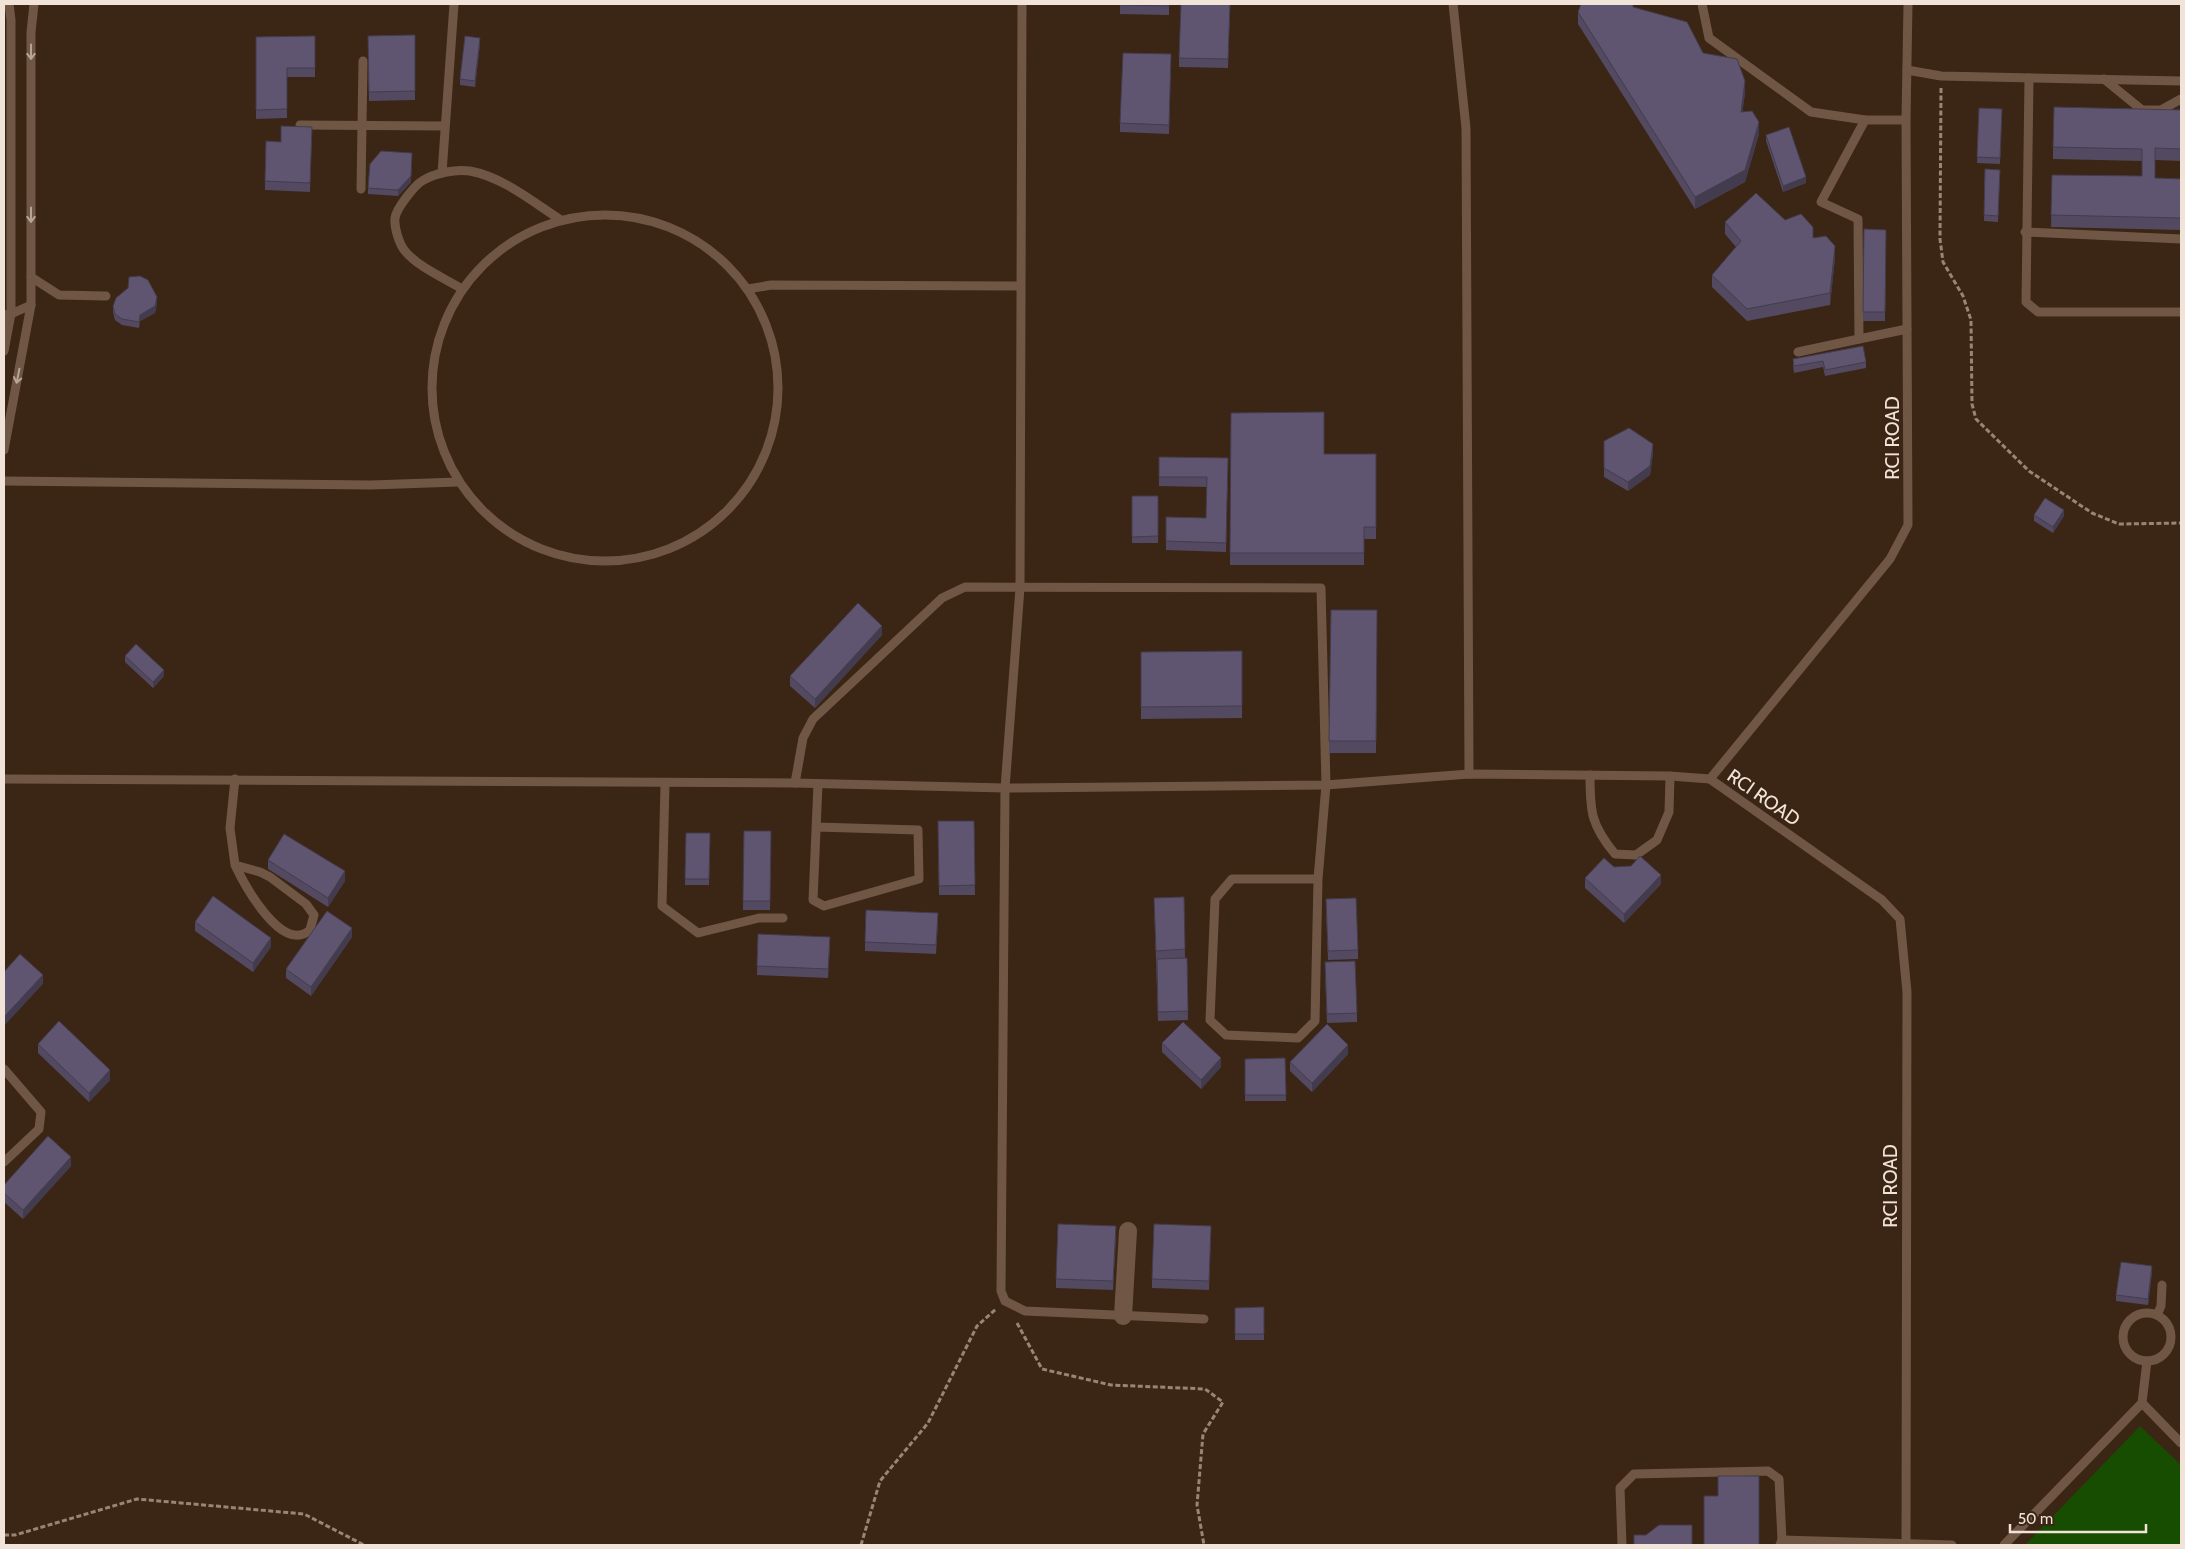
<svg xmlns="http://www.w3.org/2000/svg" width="2185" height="1549" viewBox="0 0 2185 1549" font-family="Cabin,sans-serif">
<rect width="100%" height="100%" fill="#3b2514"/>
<path fill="#174d00" d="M2140 1426 2181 1465V1545H2025Z"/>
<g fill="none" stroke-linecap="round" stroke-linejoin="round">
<g stroke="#988578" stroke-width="3" stroke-dasharray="5 2.5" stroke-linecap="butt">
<path d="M1941 88 1940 239 1943 262 1963 296 1971 320 1972 404 1976 419 2029 471 2092 513 2119 524 2181 523"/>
<path d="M1017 1323 1042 1369 1111 1385 1205 1389 1223 1402 1203 1434 1197 1505 1204 1545"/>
<path d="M4 1535H15L137 1499 304 1514 364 1545"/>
<path d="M861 1545 880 1481 928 1423 977 1326 996 1309"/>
</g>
<g stroke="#705745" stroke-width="9">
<path d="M1022 4 1020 588 1005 788 1001 1291 1005 1301 1025 1311 1204 1319"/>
<path d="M1453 4 1466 128 1469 774"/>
<path d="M1702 4 1709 38 1811 112 1865 120H1906"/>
<path d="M1907 70 1941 76 2181 81"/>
<path d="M2029 78 2026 302 2038 312H2181"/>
<path d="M2104 79 2142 110H2161L2181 99"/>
<path d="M300 125 444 126"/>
<path d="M442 173 454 4"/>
<path d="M361 189 363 61"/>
<circle cx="605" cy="388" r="173"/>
<path d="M2025 232 2181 239"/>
<path d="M31 277 59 295 106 296"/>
<path d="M462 289C444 278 418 267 405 251 399 244 394 227 395 218 396 209 414 186 422 181 435 173 455 169 470 171 503 177 533 202 561 220"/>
<path d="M748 289 771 285 1020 286"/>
<path d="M4 315 11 314 31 305"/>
<path d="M1859 339 1907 329"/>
<path d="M4 351 11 314V20L9 4"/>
<path d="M1798 352 1859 339 1858 219 1821 202 1865 120"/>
<path d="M4 450 31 305V32L34 4"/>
<path d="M4 481 371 485 458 482"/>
<path d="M1590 775C1590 812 1591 825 1615 854L1636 855 1657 840 1669 812 1670 776"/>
<path d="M4 779 795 783 1005 788 1326 785 1469 774 1670 776 1710 779 1882 900 1900 919 1907 992 1906 1545"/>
<path d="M235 779 230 828 235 865 260 872 270 877 306 904 314 915 310 930C282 955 244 884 235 865"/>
<path d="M1710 779 1890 559 1908 525 1906 120 1908 4"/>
<path d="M795 783 803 738 813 719 942 598 965 587 1321 588 1326 785 1318 879 1315 1021 1298 1038 1226 1035 1210 1020 1215 899 1232 879H1318"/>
<path d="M665 784 662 906 698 933 759 918H783"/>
<path d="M816 827 918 830 919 879 824 906 813 900 818 784"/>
<path d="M4 1069 41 1112 39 1129 4 1162"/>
<circle cx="2147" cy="1337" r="24"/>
<path d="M2157 1315 2161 1306 2162 1285"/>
<path d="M2142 1403 2181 1443"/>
<path d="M1622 1545 1620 1488 1634 1474 1768 1471 1779 1479 1782 1540"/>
<path d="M1780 1545 1782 1540 1952 1545"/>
<path d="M2004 1545 2142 1403 2147 1361"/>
</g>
<path stroke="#705745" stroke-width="18" d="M1123 1316 1128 1231"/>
</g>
<g fill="#534960">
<path d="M1120 4H1169V15L1120 14Z"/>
<path d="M1230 4 1228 68 1179 67V58Z"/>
<path d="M1633 7 1703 53 1745 93 1742 112 1759 134 1745 182 1695 209 1578 24V12Z"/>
<path d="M415 35V100L369 101 368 36Z"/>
<path d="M315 36V77H287V118L256 119V37Z"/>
<path d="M480 44 475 87 460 85V79Z"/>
<path d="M1171 54 1169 134 1120 132V123Z"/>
<path d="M1979 108 2002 109 2000 164 1977 163Z"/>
<path d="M2181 110V161L2155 160V178L2181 179V230L2051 227 2052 175 2142 176V161L2053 159V147Z"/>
<path d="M312 127 310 192 265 190V181L281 142Z"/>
<path d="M1766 135 1806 183 1783 192 1766 141Z"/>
<path d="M1985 169 2000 170 1998 222 1984 221Z"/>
<path d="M411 182 398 196 368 194V188Z"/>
<path d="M1785 220 1813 238 1835 258 1830 305 1747 321 1712 287V275L1736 247 1725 234V222Z"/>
<path d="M1864 229 1886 230 1885 321H1863Z"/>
<path d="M157 303 155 313 140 321 139 328 122 325 115 320 113 312V306Z"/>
<path d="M1793 359 1866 362V368L1825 376 1823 367 1794 373 1793 365Z"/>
<path d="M1231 413 1324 454H1376V539H1364V565H1230Z"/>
<path d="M1604 441 1653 453 1650 475 1628 491 1604 477Z"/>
<path d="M1159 457 1228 458 1226 552 1166 550V541L1206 518 1207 487 1159 486Z"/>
<rect x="1132" y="496" width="26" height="47"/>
<path d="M2034 515 2064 516 2053 533 2034 521Z"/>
<path d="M1331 610H1377L1376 753H1329Z"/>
<path d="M882 635 815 708 790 686V676Z"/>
<path d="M1242 651V718L1141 719V652Z"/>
<path d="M125 656 164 676 153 688 125 662Z"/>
<path d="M938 821H974L975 895H939Z"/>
<path d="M744 831H771L770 910H743Z"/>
<path d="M686 833H710L709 885H685Z"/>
<path d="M268 860 345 881 328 907 268 869Z"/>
<path d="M1614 867 1661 884 1624 923 1585 888V878Z"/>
<path d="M1184 897 1185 958H1187L1188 1020 1158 1021 1154 898Z"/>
<path d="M1326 908 1358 950V959L1328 960Z"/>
<path d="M195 922 271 947 253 972 195 931Z"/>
<path d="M938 922 936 954 865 951V942Z"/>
<path d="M758 934 830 946 828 978 757 975Z"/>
<path d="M352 937 311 996 286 978V969Z"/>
<path d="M1325 971 1357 1013V1022L1327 1023Z"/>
<path d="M1162 1043 1221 1067 1201 1089 1162 1052Z"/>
<path d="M38 1044 110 1080 89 1102 38 1053Z"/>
<path d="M1348 1054 1312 1092 1290 1071V1062Z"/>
<path d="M1285 1058 1286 1101H1245V1059Z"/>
<path d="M71 1166 23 1219 4 1202V1185Z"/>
<path d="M1211 1226 1209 1290 1152 1288V1279Z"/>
<path d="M1116 1235 1113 1290 1056 1288V1279Z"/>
<path d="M2152 1272 2148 1305 2116 1301V1295Z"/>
<path d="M1264 1307V1340H1235V1308Z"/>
</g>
<g fill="#433c4e">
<path d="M480 38V44L475 87V81Z"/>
<path d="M1745 81V93L1741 124V112Z"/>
<path d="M1759 122V134L1745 182 1695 209V197Z"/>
<path d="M412 153 411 182 398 196V190Z"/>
<path d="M1806 177V183L1783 192V186Z"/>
<path d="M1835 246V258L1830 305V293Z"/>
<path d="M157 297V303L155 313 140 321 139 328 140 315Z"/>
<path d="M1653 444V453L1650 475 1628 491V482Z"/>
<path d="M2064 510V516L2053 533V527Z"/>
<path d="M882 626V635L815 708V699Z"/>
<path d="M164 670V676L153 688V682Z"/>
<path d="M345 871V881L328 907V898Z"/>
<path d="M1661 875V884L1624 923V914Z"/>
<path d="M352 928V937L311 996V987Z"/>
<path d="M271 938V947L253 972V963Z"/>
<path d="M43 975V984L4 1026V1017Z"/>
<path d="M1348 1045V1054L1312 1092V1083Z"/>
<path d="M1221 1058V1067L1201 1089V1080Z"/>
<path d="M110 1070V1080L89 1102V1093Z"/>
<path d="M71 1157V1166L23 1219V1210Z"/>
<path d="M2152 1266V1272L2148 1305V1299Z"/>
</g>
<g fill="#605570" stroke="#433c4e">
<path d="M1120 4H1169V6L1120 5Z"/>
<path d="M1181 4H1230L1228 59 1179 58Z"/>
<path d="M1581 4H1633V7L1687 22 1703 53 1737 59 1745 81 1741 112 1752 111 1759 122 1745 170 1695 197 1578 12Z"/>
<path d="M415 35V91L369 92 368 36Z"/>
<path d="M315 36V68H287V109L256 110V37Z"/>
<path d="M465 36 480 38 475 81 460 79Z"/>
<path d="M1123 53 1171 54 1169 125 1120 123Z"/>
<path d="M2054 107 2181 110V149L2155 148V178L2181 179V218L2051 215 2052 175 2142 176V149L2053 147Z"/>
<path d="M1979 108 2002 109 2000 158 1977 157Z"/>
<path d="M281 126 312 127 310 183 265 181 266 141 281 142Z"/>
<path d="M1789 127 1806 177 1783 186 1766 135Z"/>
<path d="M381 151 412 153 411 176 398 190 368 188 370 164Z"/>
<path d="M1985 169 2000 170 1998 216 1984 215Z"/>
<path d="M1756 193 1785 220 1801 214 1813 227V238L1826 236 1835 246 1830 293 1747 309 1712 275 1741 241 1725 222Z"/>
<path d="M1864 229 1886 230 1885 312H1863Z"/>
<path d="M140 276 148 280 157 297 155 306 140 315 139 322 122 319 115 314 113 306 116 298 128 288 129 277Z"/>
<path d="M1863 346 1866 362 1825 370 1823 361 1794 366 1793 359Z"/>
<path d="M1324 412V454H1376V527H1364V553H1230L1231 413Z"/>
<path d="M1629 428 1653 444 1650 466 1628 482 1604 468V441Z"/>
<path d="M1159 457 1228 458 1226 543 1166 541V517L1206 518 1207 477H1159Z"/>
<path d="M1132 496H1158V536L1132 537Z"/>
<path d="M2045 498 2064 510 2053 527 2034 515Z"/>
<path d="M858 603 882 626 815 699 790 676Z"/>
<path d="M1331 610H1377L1376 741H1329Z"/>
<path d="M136 644 164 670 153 682 125 656Z"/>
<path d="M1242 651V706L1141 707V652Z"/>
<path d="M938 821H974L975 885 939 886Z"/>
<path d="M744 831H771L770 901H743Z"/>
<path d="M686 833H710L709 879H685Z"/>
<path d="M284 834 345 871 328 898 268 860Z"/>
<path d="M1640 856 1661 875 1624 914 1585 878 1604 858 1614 867 1631 866Z"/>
<path d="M213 896 271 938 253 963 195 922Z"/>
<path d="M1184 897 1185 949 1156 951 1154 898Z"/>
<path d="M1356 898 1358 950 1328 951 1326 899Z"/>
<path d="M866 910 938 913 936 945 865 942Z"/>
<path d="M327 911 352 928 311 987 286 969Z"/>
<path d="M758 934 830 937 828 969 757 966Z"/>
<path d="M20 954 43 975 4 1017V972Z"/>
<path d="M1187 958 1188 1011 1158 1012 1157 959Z"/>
<path d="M1355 961 1357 1013 1327 1014 1325 962Z"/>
<path d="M59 1021 110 1070 89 1093 38 1044Z"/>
<path d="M1183 1022 1221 1058 1201 1080 1162 1043Z"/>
<path d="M1327 1024 1348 1045 1312 1083 1290 1062Z"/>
<path d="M1285 1058 1286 1095H1245V1059Z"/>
<path d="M48 1136 71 1157 23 1210 4 1193V1185Z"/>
<path d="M1058 1224 1116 1226 1113 1281 1056 1279Z"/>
<path d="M1154 1224 1211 1226 1209 1281 1152 1279Z"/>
<path d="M2121 1262 2152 1266 2148 1299 2116 1295Z"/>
<path d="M1264 1307V1334H1235V1308Z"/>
<path d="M1718 1476H1759V1545H1704V1496H1718Z"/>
<path d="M1659 1525H1692V1545H1634V1535H1646Z"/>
</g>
<defs><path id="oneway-shaft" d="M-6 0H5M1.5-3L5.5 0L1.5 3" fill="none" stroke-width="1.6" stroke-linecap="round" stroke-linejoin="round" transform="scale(1.25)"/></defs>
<g stroke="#b8a496">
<use href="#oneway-shaft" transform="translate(31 52) rotate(90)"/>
<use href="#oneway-shaft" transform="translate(31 215) rotate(90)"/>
<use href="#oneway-shaft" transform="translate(18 376) rotate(101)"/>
</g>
<g text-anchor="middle" stroke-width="4" stroke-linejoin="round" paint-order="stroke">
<g font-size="19" fill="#f2e3d8" stroke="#3b2514">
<text transform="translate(1892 438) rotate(-90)" y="7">RCI ROAD</text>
<text transform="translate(1764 797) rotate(35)" y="7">RCI ROAD</text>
<text transform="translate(1890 1186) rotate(-90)" y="7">RCI ROAD</text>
</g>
</g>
<rect width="2185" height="1549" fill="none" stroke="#f2e3d8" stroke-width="10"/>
<path d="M2010 1524v8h136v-8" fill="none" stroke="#f2e3d8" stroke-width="2.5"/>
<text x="2018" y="1524" font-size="15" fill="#f2e3d8" stroke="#3b2514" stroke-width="4" paint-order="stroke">50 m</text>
</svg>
